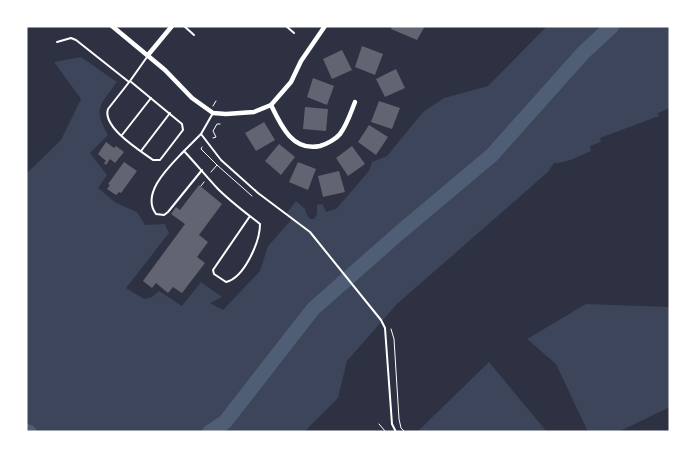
<svg xmlns="http://www.w3.org/2000/svg" width="696" height="458" viewBox="0 0 696 458" font-family="'PT Sans',sans-serif">
<rect width="100%" height="100%" fill="#2d3142"/>
<g fill="#3c4559">
<path d="M547 26H670V108L658 113 659 116 600 138 601 142 590 146 591 151C578 156 569 163 554 163L548 172 397 304 347 361 338 398 304 432H26V174L61 140 81 99 54 62 81 57 117 82C101 105 92 107 108 135L90 153 107 175 98 188 116 203 137 212 145 225 165 224 169 233 126 288 144 299 152 297 159 291 182 306 201 282 222 297 210 303 223 310 260 271 268 246 292 219 286 214 296 201 305 209 307 215 310 219H314L317 214V205L320 204 323 205 326 212 336 209 369 171 372 162 387 156 423 112 444 98 488 86Z"/>
<path d="M586 304 670 307V407L618 432H588L556 364 527 339Z"/>
<path d="M489 362 547 432H417Z"/>
</g>
<g fill="none" stroke-linecap="round" stroke-linejoin="round">
<g stroke="#4f5d75" stroke-width="15">
<path d="M26 431 29 432"/>
<path d="M210 432 225 422 313 309 398 234 492 155 583 53 612 26"/>
</g>
</g>
<g fill="#626471">
<path d="M392 26H425L417 40 391 29Z"/>
<path d="M362 46 383 54 375 75 355 67Z"/>
<path d="M342 50 352 70 332 79 323 59Z"/>
<path d="M396 69 405 88 385 97 376 79Z"/>
<path d="M313 78 334 86 327 105 307 97Z"/>
<path d="M379 101 400 108 392 129 371 122Z"/>
<path d="M305 107 328 109 326 131 303 129Z"/>
<path d="M264 122 275 140 256 151 245 133Z"/>
<path d="M369 125 388 137 376 155 358 142Z"/>
<path d="M106 142 114 148 116 146 124 152 115 163 110 159 106 165 104 163 106 161 98 154Z"/>
<path d="M279 144 295 157 281 175 265 161Z"/>
<path d="M352 146 365 164 348 176 336 158Z"/>
<path d="M124 162 137 171 121 193 119 192 116 195 107 189 110 185 108 184Z"/>
<path d="M298 162 316 169 308 190 289 182Z"/>
<path d="M339 171 345 192 323 197 318 176Z"/>
<path d="M199 185 222 204 199 235 208 242 197 257 205 263 182 293 173 287 168 293 156 283 152 288 143 281 185 224 171 214 176 207 180 210Z"/>
</g>
<g fill="none" stroke-linecap="round" stroke-linejoin="round">
<g stroke="#fff" stroke-width="1">
<path d="M213 106 216 101"/>
<path d="M213 138 216 137 213 131 217 124H220"/>
<path d="M202 147 201 149 217 165 211 172"/>
<path d="M217 165 252 196"/>
<path d="M201 186 204 182"/>
<path d="M391 329 394 339 399 419 401 428 405 432"/>
<path d="M379 424 385 431"/>
</g>
<g stroke="#fff" stroke-width="2">
<path d="M184 26 194 35"/>
<path d="M286 26 294 33"/>
<path d="M57 42 71 38 76 40 129 82"/>
<path d="M130 81 182 124 183 130 160 160H153C139 150 102 127 108 109L130 81 147 57"/>
<path d="M213 113 201 134 184 151C196 164 207 177 218 189 231 202 246 213 260 224 260 242 244 278 226 282L214 274 213 270 250 216"/>
<path d="M201 134 221 160 258 193 310 232 381 320 385 328 392 424 396 432"/>
<path d="M122 135 151 98"/>
<path d="M141 151 170 113"/>
<path d="M184 151C171 165 140 193 156 214L164 215 168 212 202 170"/>
</g>
<g stroke="#fff" stroke-width="4.5">
<path d="M112 26 165 70 192 98 213 113 226 114 254 112 271 105 291 82 301 61 325 26"/>
<path d="M148 55 172 26"/>
<path d="M271 105C281 126 293 152 320 146 327 144 336 139 340 134 347 125 351 112 355 102"/>
</g>
</g>
<rect width="696" height="458" fill="none" stroke="#ffffff" stroke-width="55"/>
</svg>
